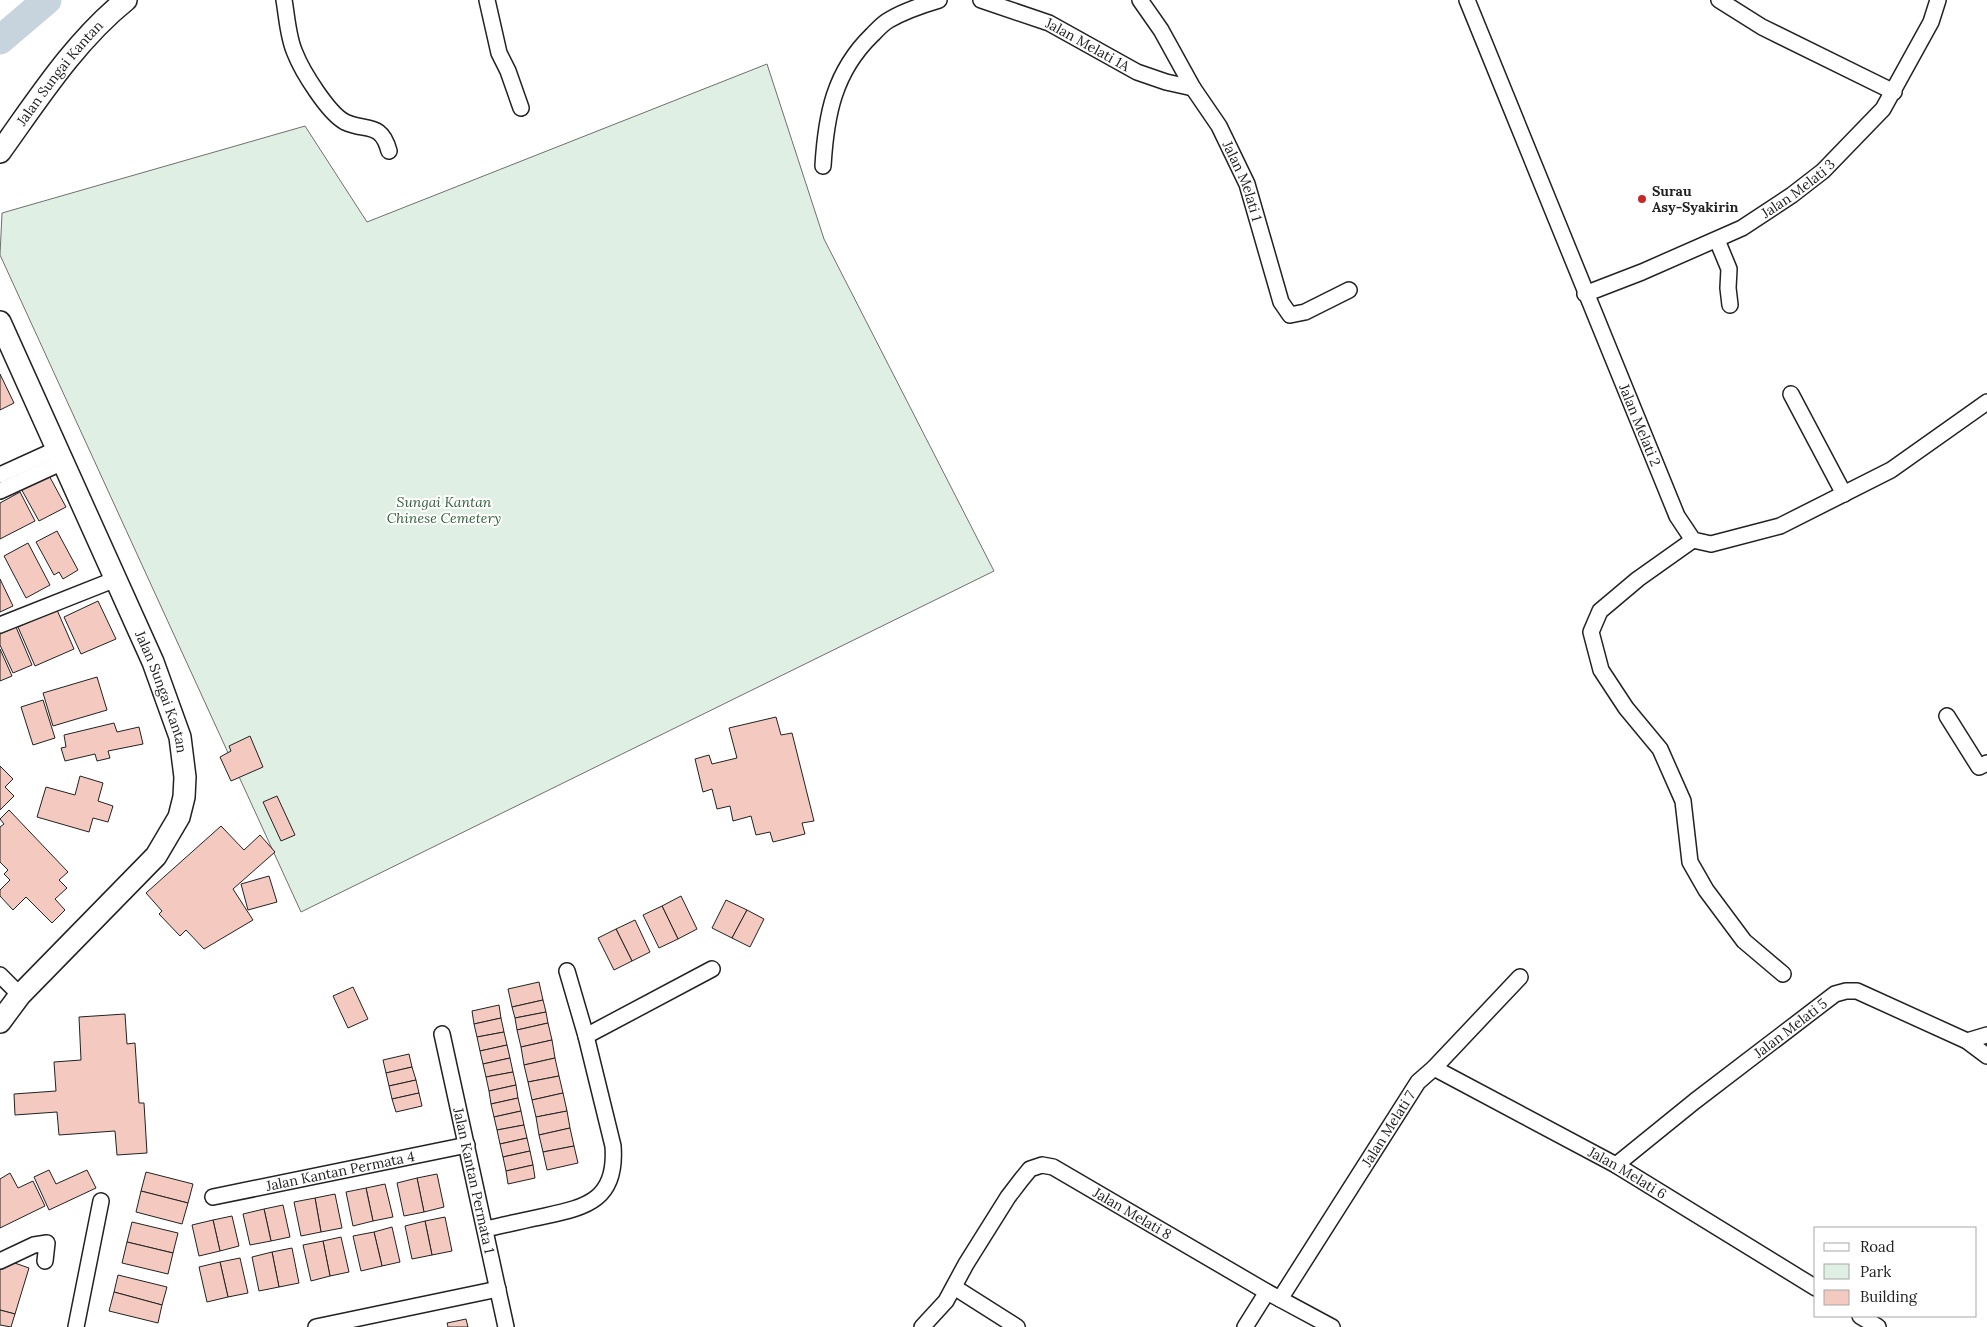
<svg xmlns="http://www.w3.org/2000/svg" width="1987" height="1327" viewBox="0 0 1987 1327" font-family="Lora,serif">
<rect width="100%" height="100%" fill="#fff"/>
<path fill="#e0efe3" stroke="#6f6f6f" d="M767 64 824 239 994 571 301 912 0 255 2 213 305 126 367 222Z"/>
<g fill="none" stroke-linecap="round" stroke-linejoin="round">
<path stroke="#c7d3dd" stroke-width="29" d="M0 40 47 0"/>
</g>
<g fill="#f3c9c0" stroke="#222">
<path d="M0 374 14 403 0 410Z"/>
<path d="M46 470 66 507 39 521 19 485Z"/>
<path d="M20 492 35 521 0 539V503Z"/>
<path d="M57 531 78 570 63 579 59 572 54 575 36 542Z"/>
<path d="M28 543 50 585 26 598 4 556Z"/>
<path d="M0 579 13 606 0 612Z"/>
<path d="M98 601 116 639 81 654 64 617Z"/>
<path d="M57 610 74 649 35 666 18 627Z"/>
<path d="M16 627 32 665 13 673 0 645V634Z"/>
<path d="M0 649 12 676 0 681Z"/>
<path d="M97 677 107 710 53 726 43 693Z"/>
<path d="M43 700 55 738 33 745 21 707Z"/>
<path d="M776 717 781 735 792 733 814 821 802 823 805 834 773 842 770 832 756 835 751 816 733 821 730 806 717 809 712 789 703 792 695 759 709 755 712 764 737 758 729 728Z"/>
<path d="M114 723 117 732 139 727 143 744 108 751 110 758 97 761 95 754 65 761 61 748 66 747 64 735Z"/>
<path d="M250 736 263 767 231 781 220 757 231 751 229 746Z"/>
<path d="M0 766 13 779 5 787 14 796 0 810Z"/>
<path d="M80 776 103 783 98 801 113 806 108 822 93 818 89 832 37 817 46 787 75 795Z"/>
<path d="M277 796 295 835 281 841 263 802Z"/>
<path d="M9 810 68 872 59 880 67 888 55 899 65 910 52 923 26 897 13 910 0 896V890L10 880 4 874 8 870 0 862V827L4 824 0 819Z"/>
<path d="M221 826 244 850 260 835 275 852 233 889 253 920 204 949 186 930 180 936 159 914 162 911 146 893Z"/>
<path d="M269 876 277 902 248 910 241 884Z"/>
<path d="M681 896 697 929 678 939 662 906Z"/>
<path d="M726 900 747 910 732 938 712 928Z"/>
<path d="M662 906 678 939 659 948 643 915Z"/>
<path d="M747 910 764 919 750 947 732 938Z"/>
<path d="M635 920 650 952 632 961 616 929Z"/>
<path d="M616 929 632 961 614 970 598 938Z"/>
<path d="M539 982 543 1000 512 1007 508 989Z"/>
<path d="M353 987 368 1019 348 1028 333 996Z"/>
<path d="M543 1000 546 1012 515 1018 512 1007Z"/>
<path d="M499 1005 501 1018 474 1024 472 1011Z"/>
<path d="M546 1012 548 1023 517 1030 515 1018Z"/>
<path d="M125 1014 127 1044 135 1043 139 1103H144L147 1153 117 1155 115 1131 59 1135 57 1112 15 1115 14 1094 56 1091 54 1062 81 1060 79 1017Z"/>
<path d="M501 1018 504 1032 477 1037 474 1024Z"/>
<path d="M548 1023 552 1040 521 1047 517 1030Z"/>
<path d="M504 1032 507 1045 480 1051 477 1037Z"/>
<path d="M552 1040 555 1058 524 1065 521 1047Z"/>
<path d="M507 1045 510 1058 483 1064 480 1051Z"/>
<path d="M409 1054 412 1067 386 1073 383 1060Z"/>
<path d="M510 1058 513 1072 486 1077 483 1064Z"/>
<path d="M555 1058 559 1076 528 1082 524 1065Z"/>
<path d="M412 1067 416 1080 389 1086 386 1073Z"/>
<path d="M513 1072 516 1085 489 1091 486 1077Z"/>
<path d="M559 1076 563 1093 532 1100 528 1082Z"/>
<path d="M416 1080 419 1093 392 1099 389 1086Z"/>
<path d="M516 1085 518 1098 491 1104 489 1091Z"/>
<path d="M419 1093 422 1106 396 1112 392 1099Z"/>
<path d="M563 1093 567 1111 536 1117 532 1100Z"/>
<path d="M518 1098 521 1111 494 1117 491 1104Z"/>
<path d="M521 1111 524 1125 497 1130 494 1117Z"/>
<path d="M567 1111 570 1128 539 1135 536 1117Z"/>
<path d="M524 1125 527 1138 500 1144 497 1130Z"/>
<path d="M570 1128 574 1146 543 1152 539 1135Z"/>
<path d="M527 1138 530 1151 503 1157 500 1144Z"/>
<path d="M574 1146 578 1163 547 1170 543 1152Z"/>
<path d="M530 1151 533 1165 506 1171 503 1157Z"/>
<path d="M533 1165 535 1178 508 1184 506 1171Z"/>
<path d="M49 1170 56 1184 87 1170 96 1188 49 1210 34 1177Z"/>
<path d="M146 1172 193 1184 188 1203 141 1191Z"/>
<path d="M10 1173 18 1188 33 1181 45 1206 0 1228V1179Z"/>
<path d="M437 1174 444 1207 424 1212 417 1178Z"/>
<path d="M417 1178 424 1212 404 1216 397 1183Z"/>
<path d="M385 1184 393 1217 373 1221 366 1188Z"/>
<path d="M366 1188 373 1221 353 1226 346 1192Z"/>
<path d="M141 1191 188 1203 182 1224 136 1212Z"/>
<path d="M335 1194 342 1228 321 1232 315 1198Z"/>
<path d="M315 1198 321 1232 301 1236 294 1202Z"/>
<path d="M283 1205 290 1237 271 1241 264 1209Z"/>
<path d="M264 1209 271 1241 250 1245 243 1214Z"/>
<path d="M232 1216 239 1246 220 1251 213 1220Z"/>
<path d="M445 1217 452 1251 432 1255 425 1221Z"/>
<path d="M213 1220 220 1251 199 1256 192 1225Z"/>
<path d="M425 1221 432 1255 412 1259 405 1226Z"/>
<path d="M132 1222 178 1233 173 1253 127 1242Z"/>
<path d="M392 1227 400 1262 382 1266 374 1232Z"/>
<path d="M374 1232 382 1266 361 1271 353 1236Z"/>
<path d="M341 1237 349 1272 330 1276 323 1241Z"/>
<path d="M323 1241 330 1276 311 1281 303 1245Z"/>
<path d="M127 1242 173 1253 168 1274 122 1263Z"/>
<path d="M292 1248 299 1283 279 1287 272 1252Z"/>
<path d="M272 1252 279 1287 259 1291 252 1257Z"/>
<path d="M240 1258 248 1293 228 1297 220 1262Z"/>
<path d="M9 1261 29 1268 15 1314 0 1310V1265Z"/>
<path d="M220 1262 228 1297 207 1302 199 1267Z"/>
<path d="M118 1275 167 1287 162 1305 114 1292Z"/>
<path d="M114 1292 162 1305 158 1323 109 1311Z"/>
<path d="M0 1310 15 1314 11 1327 0 1325Z"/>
<path d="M466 1319 468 1327H448L447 1323Z"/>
</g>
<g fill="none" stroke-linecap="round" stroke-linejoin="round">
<defs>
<g id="street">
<path d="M284 0C287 17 288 38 295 53 302 71 328 113 345 122 366 132 381 121 389 151"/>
<path d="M487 0 499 53 508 71 521 108"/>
<path id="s1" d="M981 0 1049 23 1137 72 1166 82 1193 88"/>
<path id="s2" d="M1140 0 1161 30 1193 88 1219 126 1247 184 1281 302 1290 315 1305 312 1349 290"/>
<path id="s3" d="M1467 0 1677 516 1693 540 1711 544 1780 526 1891 470 1987 402"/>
<path d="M1719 0 1762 27 1894 92"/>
<path d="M823 166C826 115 834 72 872 35 877 30 882 24 889 20 904 11 922 5 939 0"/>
<path d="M1717 240 1729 269 1728 288 1730 305"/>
<path id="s4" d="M1585 294 1642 272 1742 228 1792 195 1823 171 1883 109 1931 22 1938 0"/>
<path d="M1791 394 1844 494"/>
<path d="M0 475 57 449"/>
<path d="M0 491 63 462"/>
<path d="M1693 540 1638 579 1600 611 1591 632 1601 670 1626 708 1660 749 1683 801 1690 862 1706 890 1744 941 1783 974"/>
<path d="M0 625 116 579"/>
<path d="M1947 716 1979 767 1987 763"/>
<path d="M0 975 20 995"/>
<path id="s5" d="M442 1034 506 1327"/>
<path d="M586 1036 712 969"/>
<path d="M1967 1041 1987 1035"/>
<path id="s6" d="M1434 1068 1616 1165 1816 1288"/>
<path id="s7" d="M1616 1165 1695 1101 1835 994 1846 991H1857L1967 1041 1987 1056"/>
<path id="s8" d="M213 1197 467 1145"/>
<path d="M485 1229C505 1225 525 1220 545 1216 588 1207 617 1199 613 1146L586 1036 567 971"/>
<path d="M0 1261 34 1245 47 1243 45 1261"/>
<path d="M954 1287 1017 1327"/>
<path id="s9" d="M1280 1299 1418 1082 1434 1068 1520 977"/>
<path d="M1860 1316 1878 1327"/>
<path d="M76 1327 101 1201"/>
<path d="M316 1327 498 1289"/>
<path id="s10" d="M922 1327 946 1301 966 1264 1008 1197 1021 1180 1030 1169 1042 1165 1053 1167 1267 1292 1332 1327"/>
<path d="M1245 1327 1267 1292"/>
</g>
<g id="secondary">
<path id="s11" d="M0 152C38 99 75 41 126 0"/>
<path id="s12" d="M0 322 153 662 180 737 185 777 184 797 179 817 156 856 20 995 0 1022"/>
</g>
</defs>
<use href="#street" stroke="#222" stroke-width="18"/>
<use href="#secondary" stroke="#222" stroke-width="24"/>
<use href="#street" stroke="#fff" stroke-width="15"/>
<use href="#secondary" stroke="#fff" stroke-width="21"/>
</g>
<circle fill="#c62828" stroke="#fff" stroke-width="2" cx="1642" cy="199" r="5"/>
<g text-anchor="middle" stroke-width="4" stroke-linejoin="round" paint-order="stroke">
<g font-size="14" fill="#222" stroke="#fff">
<text dy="5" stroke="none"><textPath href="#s1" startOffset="116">Jalan Melati 1A</textPath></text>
<text dy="5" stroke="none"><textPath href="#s11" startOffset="99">Jalan Sungai Kantan</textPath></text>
<text dy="5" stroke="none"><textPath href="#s2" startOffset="209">Jalan Melati 1</textPath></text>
<text dy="5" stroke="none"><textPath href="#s4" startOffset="239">Jalan Melati 3</textPath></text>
<text dy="5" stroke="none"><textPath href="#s3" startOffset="459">Jalan Melati 2</textPath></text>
<text dy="5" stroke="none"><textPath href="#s12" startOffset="404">Jalan Sungai Kantan</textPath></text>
<text dy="5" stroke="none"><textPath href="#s7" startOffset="222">Jalan Melati 5</textPath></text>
<text dy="5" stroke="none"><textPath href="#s9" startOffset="202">Jalan Melati 7</textPath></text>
<text dy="5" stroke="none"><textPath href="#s8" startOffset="130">Jalan Kantan Permata 4</textPath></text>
<text dy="5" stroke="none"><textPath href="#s6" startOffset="220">Jalan Melati 6</textPath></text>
<text dy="5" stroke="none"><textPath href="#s5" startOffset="150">Jalan Kantan Permata 1</textPath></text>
<text dy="5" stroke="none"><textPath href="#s10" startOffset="308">Jalan Melati 8</textPath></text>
</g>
<g font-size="14" font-weight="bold" fill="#222" stroke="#fff" text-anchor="start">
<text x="1652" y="196">Surau<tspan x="1652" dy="16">Asy-Syakirin</tspan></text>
</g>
<g font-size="14" font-style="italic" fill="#2f5e38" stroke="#fff">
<text x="444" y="507">Sungai Kantan<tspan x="444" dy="16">Chinese Cemetery</tspan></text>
</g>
</g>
<rect x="1814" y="1227" width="162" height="90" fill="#ffffff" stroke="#a7a7a7"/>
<rect x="1824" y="1243" width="25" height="8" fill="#ffffff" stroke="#a7a7a7"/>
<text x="1860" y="1252" font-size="15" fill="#222222">Road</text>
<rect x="1824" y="1264" width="25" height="15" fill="#e0efe3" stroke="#a7a7a7"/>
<text x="1860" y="1277" font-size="15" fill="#222222">Park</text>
<rect x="1824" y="1290" width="25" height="15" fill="#f3c9c0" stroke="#a7a7a7"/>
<text x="1860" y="1302" font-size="15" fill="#222222">Building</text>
</svg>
